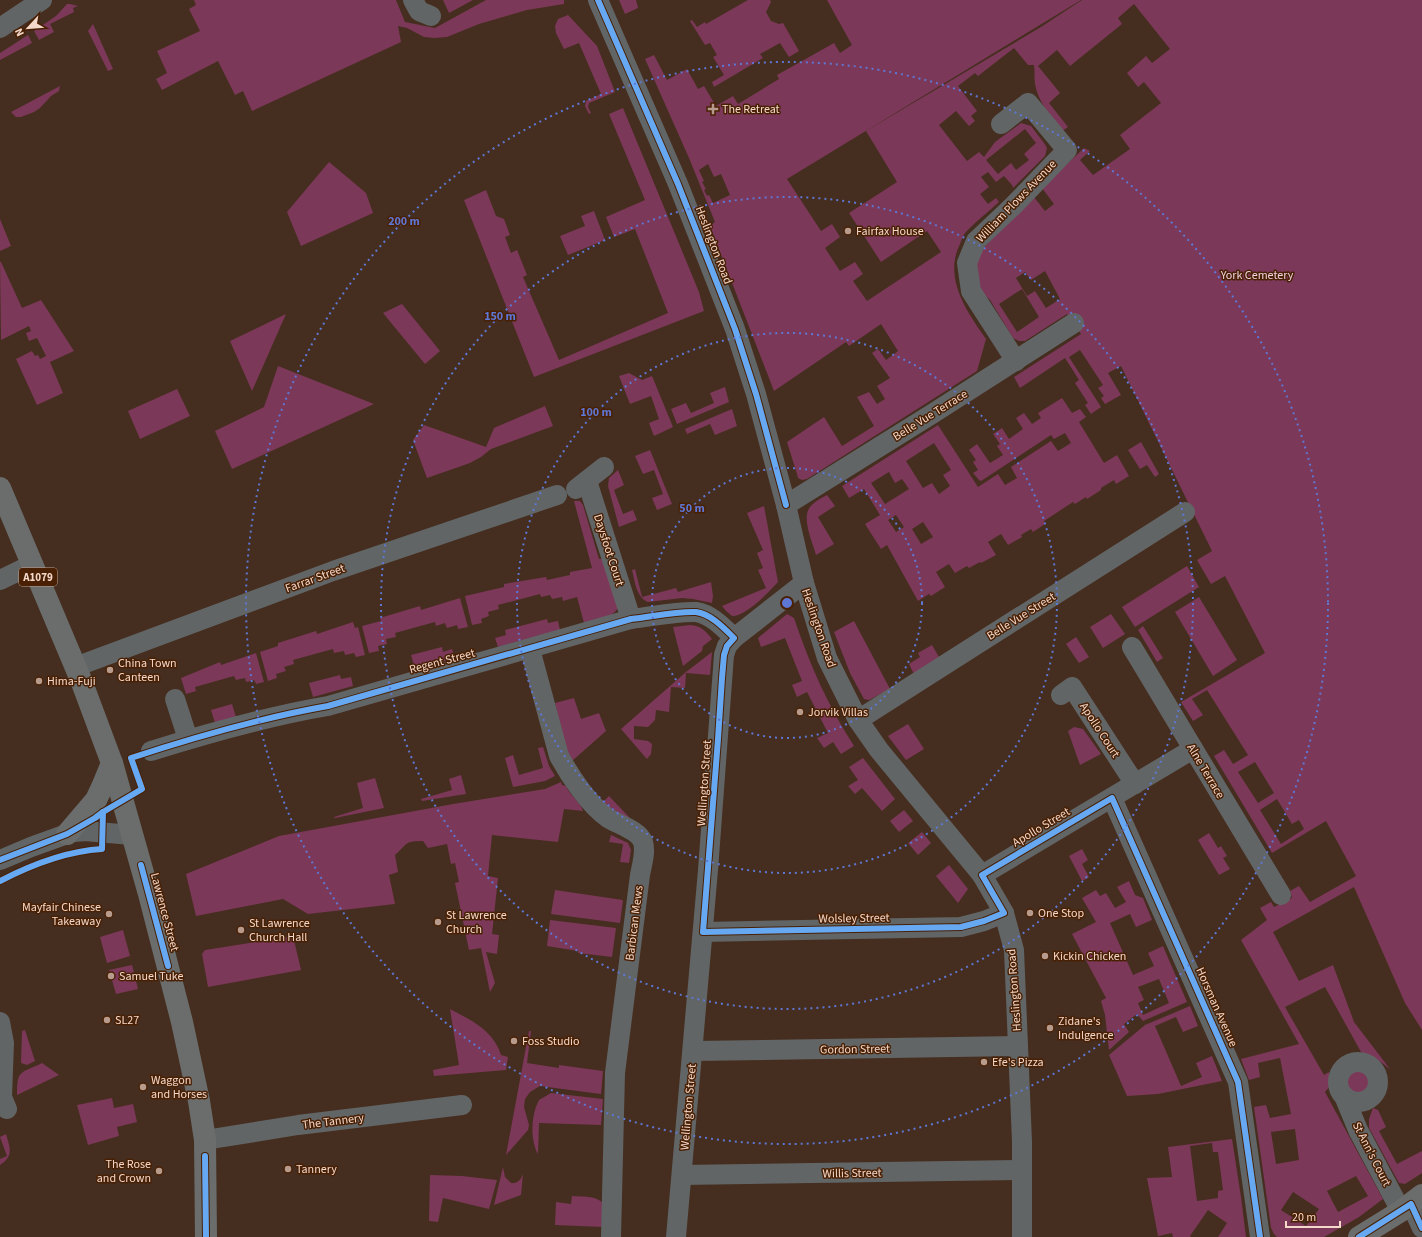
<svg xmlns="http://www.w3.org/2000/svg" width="1422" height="1237" viewBox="0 0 1422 1237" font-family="'Source Sans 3',sans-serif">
<rect width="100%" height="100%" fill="#452e1f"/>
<g fill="#7c3858" fill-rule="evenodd">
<path d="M194 0H396L405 22 435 28 486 0H564V4L527 10 479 24 447 37 434 38 424 37 407 28 398 26 401 42 252 111 243 91 235 95 218 61 162 90 156 79 167 73 157 51 200 31 189 9 196 5Z"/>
<path d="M443 0H473L449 13Z"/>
<path d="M619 0H636L638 8 625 14Z"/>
<path d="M748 0H770L771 2 766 12 771 21 779 24 783 23 799 51 789 57 780 43 760 54 763 58 714 87 712 82 724 75 713 57 717 55 710 43 705 45 690 21 692 20 697 27 705 22 706 24Z"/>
<path d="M827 0H1081L787 179 821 231 832 224 840 237 825 248 840 271 855 262 863 274 853 281 867 301 941 252 927 231 881 262 849 213 897 182 866 131 1041 27 1082 0H1422V1030L1405 1003 1354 887 1273 932 1299 981 1333 965 1354 1022 1390 1069C1380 1061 1373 1056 1361 1052L1325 987 1285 1007 1324 1075 1329 1072 1330 1086 1325 1092 1383 1199 1359 1217 1324 1237H1277L1274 1234 1271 1228 1254 1107 1266 1105 1270 1118 1291 1114 1280 1058 1258 1063 1260 1077 1249 1080 1241 1059 1299 1044 1241 940 1267 920 1260 908 1271 902 1274 907 1292 898 1290 891 1299 886 1310 902 1356 876 1326 821 1272 853 1214 756 1224 750 1233 764 1248 755 1207 690 1192 699 1203 715 1193 721 1181 702 1265 653 1225 576 1211 584 1197 560 1212 551 1121 366 1108 373 1121 395 1105 404 1101 398 1104 396 1098 388 1103 385 1080 350 1069 357 1101 407 1091 414 1085 405 1088 403 1075 383 1079 380 1065 358 1020 388 1014 377 1081 334 1067 314 1025 341H1019L1013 338 990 300 981 292 975 257 1033 196 1045 211 1054 204 1042 188 1084 148 1090 151 1080 160 1093 175 1130 149 1120 135 1161 103 1144 82 1138 87 1127 73 1146 56 1152 63 1170 49 1134 4 1118 18 1122 24 1070 66 1057 50 1038 66 1060 93 1049 103 1068 127 1062 131C1051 117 1038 102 1035 84 1034 78 1035 71 1034 65H1028L1014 48 978 76 975 73 958 86 977 111 971 116 975 121 969 126 956 111 939 125 967 161 979 152 984 157 995 142 1021 123 1031 126 1044 143 1047 148 1045 156 1013 188 1012 185 1004 176 996 182 988 172 981 177 989 187 980 194 988 204 996 198 999 202C989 211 973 224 965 233 963 236 961 241 960 244 943 278 967 312 986 339L977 371 807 479 802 480 798 478 797 474 787 442 824 417 842 446 874 426 857 397 869 392 877 404 885 399 877 386 890 378 872 353 878 349 886 360 898 351 881 324 849 346 846 342 774 391 710 226 715 222 689 158 645 59 654 55 667 80 687 69 698 89 704 86 716 106 733 96 738 104 779 79 777 75 834 43 840 53 852 45ZM1025 129 1036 143 1024 154 1029 160 1016 170 1011 163 998 174 986 160ZM708 164 714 177 721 174 730 195 713 203 709 195 707 196 704 190 706 189 702 182 704 181 699 170ZM1045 271 1060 299 1046 308 1035 291 1027 296 1016 278 1025 272 1031 280ZM1022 289 1039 317 1017 332 999 304ZM1255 762 1274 793 1258 803 1238 772ZM1277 799 1292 824 1299 820 1304 829 1281 844 1260 810ZM1295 1129 1299 1160 1276 1164 1271 1132ZM1356 1176 1368 1196 1338 1212 1327 1191ZM1293 1192 1319 1209 1306 1226 1281 1210Z"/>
<path d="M67 4H70L78 6 73 8 74 12 50 24 54 32 39 40 34 31 56 16Z"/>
<path d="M568 15 597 46 615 92 589 103 588 107 591 113 589 114 585 106 586 101 601 94 579 43 564 49 556 33 555 26 558 19Z"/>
<path d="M93 24 113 69 108 71 88 31Z"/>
<path d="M28 35 32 43 0 60V53Z"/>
<path d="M60 86 59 91 51 96 40 108 34 112 21 117H16L11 112Z"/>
<path d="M623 108 699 292 704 311 534 377 464 200 486 190 496 216 504 219 510 235 505 237 511 253 517 250 527 275 523 277 559 360 668 313 635 229 614 237 606 217 645 200 609 114Z"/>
<path d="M329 162 366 193 373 213 301 246 287 212Z"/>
<path d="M594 211 605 240 568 255 560 236 585 226 581 216Z"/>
<path d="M0 219 11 246 0 251Z"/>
<path d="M0 262H1L22 308 41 300 74 351 50 362 63 393 37 405 16 359 32 351 35 356 38 355 40 359 46 356 37 338 29 341 26 333 31 331 29 326 1 340Z"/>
<path d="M402 304 440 351 425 364 383 313Z"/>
<path d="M286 314 252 391 230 341Z"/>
<path d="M278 366 374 404 232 469 215 431 264 407Z"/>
<path d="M629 373 642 380 652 376 673 427 654 436 649 423 659 419 651 396 630 404 619 376Z"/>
<path d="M725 387 729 402 677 424 671 409 686 403 691 413 714 403 710 393Z"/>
<path d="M177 389 190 416 140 439 128 411Z"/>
<path d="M1062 398 1072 413 1080 409 1086 417 1079 422 1104 463 1117 455 1129 476 1116 484 1114 480 1101 488V490L1087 499 1086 497 1075 504 1073 502 1044 521 1045 524 1033 532 1031 529 1021 535 1022 537 1008 545 1001 534 988 542 996 555 981 563 980 562 969 568 967 566 955 573 949 564 936 572 945 587 931 596 929 594 918 601 887 545 881 549 865 524 880 515 864 489 849 498 842 486 938 425 978 487 998 474 1005 485 1017 478 1011 467 1051 441 1058 451 1071 443 1065 433 1054 439 1051 435 981 481 979 480 973 473 978 470 973 462 976 460 969 450 977 444 990 463 1003 455 997 446 1000 444 993 434 1002 428 1009 439 1023 429 1016 418 1024 413 1032 424 1041 418 1038 413ZM934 443 951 470 943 475 950 486 939 494 932 483 923 488 906 461ZM889 472 895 483 902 479 909 489 885 504 871 483ZM896 515 904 527 896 532 888 520ZM923 522 933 537 921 544 912 529Z"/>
<path d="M545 406 553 426 491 449 481 457 470 463 427 478 413 440 424 425 486 447 494 428Z"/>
<path d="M732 409 737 426 715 435 710 424 687 434 685 429Z"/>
<path d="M1141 442 1159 474 1155 477 1147 465 1140 469 1128 450Z"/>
<path d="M650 450 672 504 657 510 652 498 663 494 654 470 643 474 635 456Z"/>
<path d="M618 470 624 485 614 490 623 514 633 510 637 520 619 527 608 486 609 478Z"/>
<path d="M827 495 835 506 818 517 834 544 816 555C813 543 801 518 810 507 814 502 821 498 827 495Z"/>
<path d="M574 501H580L583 505 599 559H603L618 608C611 619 596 620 584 623L577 597 563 601 562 597 552 599 550 595 541 597 540 594 498 605 499 609 488 612 489 616 481 619 482 623 472 625 465 596 504 587V584L546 577 547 580 570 575V572L592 568Z"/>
<path d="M764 506 778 582C769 592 746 616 732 616L726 611 722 606 766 588 758 570 763 568 757 553 763 550 747 513Z"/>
<path d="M1187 566 1199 587 1135 627 1122 607Z"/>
<path d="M635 569 642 597 676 588 678 592 711 582 713 596 712 603 693 599 682 598 648 602C636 597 635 581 632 570Z"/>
<path d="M1199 597 1237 660 1213 676 1175 612Z"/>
<path d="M460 598 468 627 458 629 457 625 447 628 445 623 436 626 435 622 395 633 396 637 386 639 387 644 378 646 379 651 369 653 362 626 381 621 380 618 420 606 421 610Z"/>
<path d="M787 614 794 618C809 663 828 706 854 746L841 754 833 742 824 748 817 738 828 733 807 692 797 697 792 685 802 681 785 638 761 647 758 638Z"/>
<path d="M1111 614 1125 634 1103 648 1090 627Z"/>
<path d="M547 619 548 623 558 621 560 630 498 647 495 638 506 635 505 630Z"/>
<path d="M854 621 890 689 869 700 864 699 850 673 834 632Z"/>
<path d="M353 622 355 628 358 627 365 655 356 657 354 653 345 655 344 651 334 653 333 649 293 660 294 664 284 667 286 671 276 674 277 678 268 681 260 652 278 646V643L316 631 317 634Z"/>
<path d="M690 625C701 626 705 630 712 639L703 646 702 651 683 666 673 627Z"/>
<path d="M1143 626 1163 658 1157 662 1138 630Z"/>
<path d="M1076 637 1089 657 1079 663 1066 644Z"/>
<path d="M932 645 939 657 914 674 909 664 920 657 918 653Z"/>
<path d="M442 647 443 652 452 649 455 658 415 669 411 655Z"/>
<path d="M712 652 710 675 686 673 685 688 671 687 669 712 656 710 655 720 648 727 634 726V739L648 741 652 744 651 754 647 759 646 758 621 729 686 672Z"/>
<path d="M256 653 264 682 256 684 254 680 246 682 245 678 236 680 234 676 195 687 196 691 186 694 181 678 220 662 221 665Z"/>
<path d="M340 675 341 679 351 677 353 686 313 697 309 683Z"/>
<path d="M574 698 581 719 599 713 606 731 572 761 566 751 555 703Z"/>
<path d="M232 704 236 717 215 723 211 710Z"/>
<path d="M908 724 924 749 906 760 888 736Z"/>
<path d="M1074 727 1083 729 1101 754 1080 765 1068 731Z"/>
<path d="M543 747 549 766 555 776 545 781 513 787 505 758 513 755 519 775 543 768 538 748Z"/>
<path d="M863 758 895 799 882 811 862 788 855 794 848 786 858 780 849 767Z"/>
<path d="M461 775 466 794 422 801 421 799 452 790 449 779Z"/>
<path d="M375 778 384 808 335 818 334 817 363 808 357 783Z"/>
<path d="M561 782 562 785 566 786C570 796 580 801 583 811L564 809 558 842 492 835 488 876 498 878 492 934 499 935 497 954 486 952 495 983 490 992 481 948 469 950 455 883 459 882 455 863 451 864 447 844 428 848 423 841C403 841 408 844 395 855L398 872 389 875 395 904 308 914 283 899 196 916 186 874 279 836 453 804 545 789Z"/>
<path d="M609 796 629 817 627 819 602 803Z"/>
<path d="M904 810 913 821 899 832 890 821Z"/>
<path d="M922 832 931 843 918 855 908 843Z"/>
<path d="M1209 833 1218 848 1221 846 1227 856 1223 858 1230 869 1219 875 1198 840Z"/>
<path d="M611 835 628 843 631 850 629 863 620 862 623 844 609 842Z"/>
<path d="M1082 849 1088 860 1082 864 1089 877 1082 881 1069 856Z"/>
<path d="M949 865 968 889 958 903 936 876Z"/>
<path d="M1129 881 1135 895 1143 898 1152 920 1136 927 1130 914 1110 923 1133 975 1154 966 1148 953 1163 946 1187 1002 1143 1021 1137 1014 1124 1024 1129 1032 1109 1050 1105 1015 1101 1001 1106 998 1072 934 1096 922 1082 898 1096 890 1100 896 1106 893 1115 908 1126 902 1117 887ZM1159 979 1169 1003 1143 1015 1138 1003 1144 1000 1138 987Z"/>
<path d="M555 890 623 900 620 923 551 914Z"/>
<path d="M550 920 616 928 612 957 578 953V951L547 946Z"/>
<path d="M123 930 130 956 107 963 100 937Z"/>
<path d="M293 936 301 970 208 987 202 954 205 950Z"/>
<path d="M132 965 138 989 116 994 109 970Z"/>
<path d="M1190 1006 1198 1026 1183 1032 1176 1017 1155 1026 1181 1086 1202 1077 1196 1063 1212 1056 1222 1081 1158 1094 1127 1096 1109 1055 1145 1025Z"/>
<path d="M450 1009C471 1020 494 1031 501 1055L508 1057 506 1070 434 1076 433 1070 459 1065Z"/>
<path d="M25 1030 35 1061 27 1065 21 1063 22 1031Z"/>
<path d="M529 1031H531L527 1063 559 1068V1065L603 1071 601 1094 540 1086 530 1092 525 1099 524 1107 529 1125 528 1130 506 1155Z"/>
<path d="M42 1063 59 1075 17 1095C17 1069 20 1074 42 1063Z"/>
<circle cx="1358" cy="1081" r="12"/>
<path d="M551 1093 603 1099 601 1125 539 1123 538 1154C530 1140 531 1115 539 1100Z"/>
<path d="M112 1098 114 1108 133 1104 137 1122 117 1127 119 1136 88 1145 77 1105Z"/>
<path d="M1373 1108 1378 1110 1386 1127 1379 1131 1397 1164 1422 1151V1173L1405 1184 1399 1183 1369 1128V1119Z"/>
<path d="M6 1134C10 1148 14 1156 0 1165V1159L7 1156 0 1137Z"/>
<path d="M1232 1139 1241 1197 1246 1237H1218L1227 1223 1208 1210 1190 1236 1191 1237H1173L1172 1233 1158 1236 1147 1178 1172 1177 1168 1147ZM1212 1143 1213 1152H1218L1223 1190 1218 1191V1198L1197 1201 1190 1146Z"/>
<path d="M503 1167 505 1177 511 1183C518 1184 521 1179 523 1174L521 1195 494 1205Z"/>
<path d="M430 1175 462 1176 497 1180 489 1209 443 1198 438 1222 429 1221Z"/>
<path d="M572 1196C582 1197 595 1195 603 1203V1227L555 1225 556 1202 571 1204Z"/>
</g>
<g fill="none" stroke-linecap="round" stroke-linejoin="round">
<g stroke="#626566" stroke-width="20">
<path d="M413 0 419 11 431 16"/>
<path d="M598 0 678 184 735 329 756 394 786 505 804 583 827 658 858 720 879 750 982 875 1004 913 1014 950 1022 1142V1237"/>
<path d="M0 28 42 0"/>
<path d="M1001 124 1028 103 1067 150 1013 206 976 241 967 263 971 291 1016 361"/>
<path d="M587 481 631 619"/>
<path d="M576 489 604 467"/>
<path d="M786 505 932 414 1074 323"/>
<path d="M0 580 33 564"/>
<path d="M1132 647 1281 895"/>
<path d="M530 649 559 756C570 776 589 805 608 818 617 824 639 830 643 842 646 852 642 864 640 875L615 1073 611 1237"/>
<path d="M75 667 333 571 557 495"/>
<path d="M1061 695 1072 687 1135 784"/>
<path d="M175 699 188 739"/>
<path d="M858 720 1185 512"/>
<path d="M151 751C209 733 268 716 328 706L631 619C651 617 676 611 696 612 711 614 724 628 734 638"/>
<path d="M1112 798 1238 1082 1260 1237"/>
<path d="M0 860 31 847 67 834 74 832 85 831 132 835"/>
<path d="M982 875 1193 749"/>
<path d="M703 932 961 927 984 921 1004 913"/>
<path d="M0 1022 4 1043 2 1097 7 1109"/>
<path d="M693 1051 1018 1046"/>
<circle cx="1358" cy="1082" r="20"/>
<path d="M1344 1096 1358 1130 1401 1211"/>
<path d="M205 1140 298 1125 462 1105"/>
<path d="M682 1175 1022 1170"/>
<path d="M1411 1204 1422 1228"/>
<path d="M676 1237 708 870 724 655 727 646 734 638 804 583"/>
</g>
<g stroke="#6a6d6c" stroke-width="22">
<path d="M0 488 81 680 112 763 149 894 182 1022 199 1101 205 1140 206 1237"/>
<path d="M67 834 96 800 103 785 112 763"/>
<path d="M1359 1237 1401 1211 1422 1195"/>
</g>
<defs>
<g id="cycleway">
<path d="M598 0 678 184 735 329 756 394 786 505"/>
<path d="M0 860 67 834 95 818 103 812 142 789 131 758C195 737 260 718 328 706L631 619C651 617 676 611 696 612 711 614 724 628 734 638L727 646 724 655 722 678 718 739 703 932 961 927 984 921 1004 913 982 875 1112 798 1238 1082 1260 1237"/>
<path d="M141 865 168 966"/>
<path d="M0 881C31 865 67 851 102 849L103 812"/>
<path d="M205 1156 206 1237"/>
<path d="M1359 1237 1411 1204 1422 1228"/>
</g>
</defs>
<use href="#cycleway" stroke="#492004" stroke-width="8"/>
<use href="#cycleway" stroke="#66a8f1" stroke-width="6"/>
</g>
<g fill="none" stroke="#5e77d4" stroke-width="2" stroke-dasharray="2 4">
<circle cx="787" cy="603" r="135"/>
<circle cx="787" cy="603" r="270"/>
<circle cx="787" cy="603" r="406"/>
<circle cx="787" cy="603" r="541"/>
</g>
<g fill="#b79c8e" stroke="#492004" stroke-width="1.5">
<path d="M711 103h4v4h4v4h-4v4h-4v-4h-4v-4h4z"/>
<circle cx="848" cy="231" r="4"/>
<circle cx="110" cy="670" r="4"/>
<circle cx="39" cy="681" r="4"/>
<circle cx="800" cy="712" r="4"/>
<circle cx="1030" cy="913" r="4"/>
<circle cx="109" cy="914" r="4"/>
<circle cx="438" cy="922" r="4"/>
<circle cx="241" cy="930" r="4"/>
<circle cx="1045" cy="956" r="4"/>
<circle cx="111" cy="976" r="4"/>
<circle cx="107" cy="1020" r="4"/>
<circle cx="1050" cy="1028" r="4"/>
<circle cx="514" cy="1041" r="4"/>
<circle cx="984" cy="1062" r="4"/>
<circle cx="143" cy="1087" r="4"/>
<circle cx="288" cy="1169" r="4"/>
<circle cx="159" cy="1171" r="4"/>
</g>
<g text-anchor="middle" stroke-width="3" stroke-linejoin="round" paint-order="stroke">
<rect fill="#492004" stroke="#c1a18f" stroke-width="1" x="19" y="568" width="38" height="18" rx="3"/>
<g font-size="11" font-weight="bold" fill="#f4d8ca">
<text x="38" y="581">A1079</text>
</g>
<g font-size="12" fill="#f4d8ca" stroke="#492004" text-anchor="start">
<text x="722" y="113">The Retreat</text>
<text x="856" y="235">Fairfax House</text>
<text x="118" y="667">China Town<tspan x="118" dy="14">Canteen</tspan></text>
<text x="47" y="685">Hima-Fuji</text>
<text x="808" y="716">Jorvik Villas</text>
<text x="101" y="911" text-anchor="end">Mayfair Chinese<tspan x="101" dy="14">Takeaway</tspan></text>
<text x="1038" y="917">One Stop</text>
<text x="446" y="919">St Lawrence<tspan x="446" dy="14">Church</tspan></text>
<text x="249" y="927">St Lawrence<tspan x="249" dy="14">Church Hall</tspan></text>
<text x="1053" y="960">Kickin Chicken</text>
<text x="119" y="980">Samuel Tuke</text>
<text x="115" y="1024">SL27</text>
<text x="1058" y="1025">Zidane's<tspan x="1058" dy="14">Indulgence</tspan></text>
<text x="522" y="1045">Foss Studio</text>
<text x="992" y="1066">Efe's Pizza</text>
<text x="151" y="1084">Waggon<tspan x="151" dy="14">and Horses</tspan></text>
<text x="151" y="1168" text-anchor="end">The Rose<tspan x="151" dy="14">and Crown</tspan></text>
<text x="296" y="1173">Tannery</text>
</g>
<g font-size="12" fill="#f4d8ca" stroke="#492004">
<text transform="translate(1016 201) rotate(-46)" y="4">William Plows Avenue</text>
<text transform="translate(714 245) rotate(69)" y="4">Heslington Road</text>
<text transform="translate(930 415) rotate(-32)" y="4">Belle Vue Terrace</text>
<text transform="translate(609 550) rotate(72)" y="4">Daysfoot Court</text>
<text transform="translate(315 578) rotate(-20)" y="4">Farrar Street</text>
<text transform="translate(1021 616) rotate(-32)" y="4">Belle Vue Street</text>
<text transform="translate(819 628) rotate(71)" y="4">Heslington Road</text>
<text transform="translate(442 661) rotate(-15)" y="4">Regent Street</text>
<text transform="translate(1100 730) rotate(57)" y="4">Apollo Court</text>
<text transform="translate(1206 771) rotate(59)" y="4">Alne Terrace</text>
<text transform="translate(704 783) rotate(-86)" y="4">Wellington Street</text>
<text transform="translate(1041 827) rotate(-31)" y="4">Apollo Street</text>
<text transform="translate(165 912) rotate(75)" y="4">Lawrence Street</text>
<text transform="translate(854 918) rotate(-1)" y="4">Wolsley Street</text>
<text transform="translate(634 923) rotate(-83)" y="4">Barbican Mews</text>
<text transform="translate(1014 990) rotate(-94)" y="4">Heslington Road</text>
<text transform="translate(1217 1007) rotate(66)" y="4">Horsman Avenue</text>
<text transform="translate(855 1049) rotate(-1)" y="4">Gordon Street</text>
<text transform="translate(688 1107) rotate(-85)" y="4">Wellington Street</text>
<text transform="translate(333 1121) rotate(-7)" y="4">The Tannery</text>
<text transform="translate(1372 1154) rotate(63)" y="4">St Ann's Court</text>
<text transform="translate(852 1173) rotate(-1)" y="4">Willis Street</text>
</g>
<g font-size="12" fill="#f0d2df" stroke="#492004">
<text x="1257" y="279">York Cemetery</text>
</g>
</g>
<circle cx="787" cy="603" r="6" fill="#5e77d4" stroke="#492004" stroke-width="2"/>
<g font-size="12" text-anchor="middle" font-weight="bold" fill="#5e77d4" stroke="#492004" stroke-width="3" stroke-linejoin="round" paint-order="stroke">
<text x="404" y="225">200 m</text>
<text x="500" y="320">150 m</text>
<text x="596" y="416">100 m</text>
<text x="692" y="512">50 m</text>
</g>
<g transform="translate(28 28) rotate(244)" stroke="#492004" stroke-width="3" paint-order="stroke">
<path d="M0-3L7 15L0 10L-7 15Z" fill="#f4d8ca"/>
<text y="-6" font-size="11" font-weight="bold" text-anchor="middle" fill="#f4d8ca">N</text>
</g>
<path d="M1286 1221v6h54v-6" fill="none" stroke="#f4d8ca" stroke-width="2"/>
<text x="1292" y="1221" font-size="12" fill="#f4d8ca" stroke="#492004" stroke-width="3" paint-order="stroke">20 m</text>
</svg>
